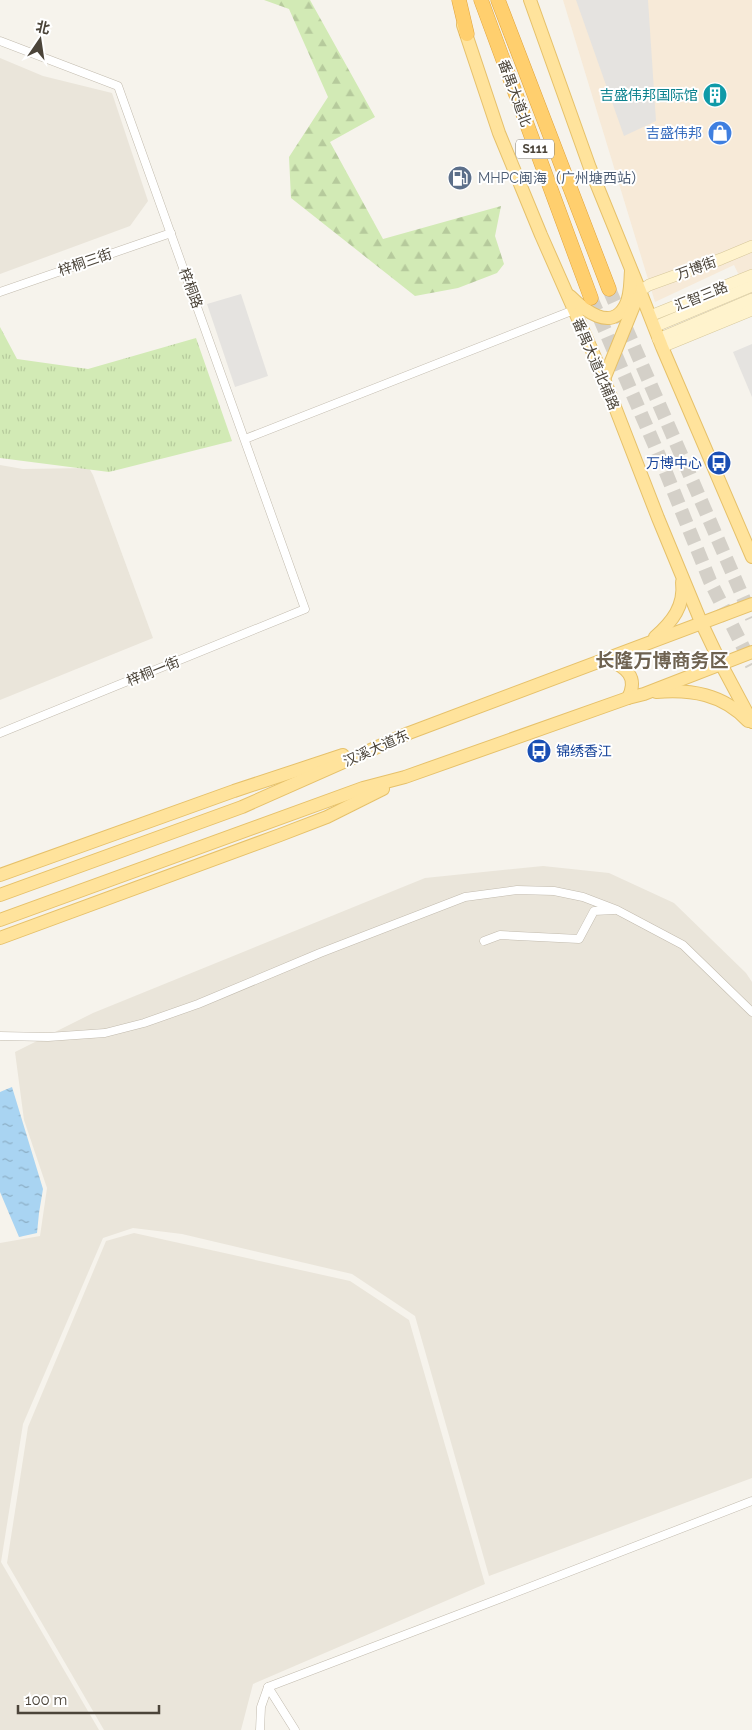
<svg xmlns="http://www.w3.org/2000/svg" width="752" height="1730" viewBox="0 0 752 1730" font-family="Raleway,'Noto Sans SC',sans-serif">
<defs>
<pattern id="forest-firs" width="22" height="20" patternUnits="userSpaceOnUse" patternTransform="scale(1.25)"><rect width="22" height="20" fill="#d2eab5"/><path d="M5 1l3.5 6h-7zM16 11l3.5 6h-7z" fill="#b6ca9c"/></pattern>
<pattern id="park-tufts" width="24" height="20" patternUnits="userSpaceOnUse" patternTransform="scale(1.25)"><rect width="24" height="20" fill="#d2eab5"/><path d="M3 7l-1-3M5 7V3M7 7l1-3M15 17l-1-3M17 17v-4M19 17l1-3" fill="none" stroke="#b6ca9c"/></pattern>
<pattern id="water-ripples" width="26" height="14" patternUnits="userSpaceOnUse" patternTransform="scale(1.25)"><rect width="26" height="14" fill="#a9d4f2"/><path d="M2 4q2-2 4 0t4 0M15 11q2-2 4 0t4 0" fill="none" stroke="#8caec5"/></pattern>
</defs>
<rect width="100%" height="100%" fill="#f6f3ec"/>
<g fill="#eae5da">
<path d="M0 58 43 76 112 93 148 201 130 226 0 274Z"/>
<path d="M0 465 23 469 89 468 93 475 153 638 0 700Z"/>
<path d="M543 866 609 873 674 903 746 973 752 982V1478L489 1576 415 1316 352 1274 182 1234 133 1228 103 1238 23 1424 1 1562 99 1730H0V1243L40 1236 47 1188 24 1120 15 1052 93 1013 425 878Z"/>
<path d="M134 1233 350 1281 409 1320 485 1584 253 1684 241 1730H104L7 1563 28 1427 106 1241Z"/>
</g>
<path fill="#f7ead8" d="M563 0H752V302L734 265 655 302Z"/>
<path fill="url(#forest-firs)" d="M264 0H310L375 117 330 142 383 239 501 206 495 236 504 264 497 273 458 288 415 296 291 198 289 157 328 97 289 9Z"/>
<path fill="url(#park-tufts)" d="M0 327 17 359 88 369 196 338 232 441 109 472 0 458Z"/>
<g fill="#e5e3e0">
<path d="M576 0H648L656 121 624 136Z"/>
<path d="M241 294 268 376 235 387 207 304Z"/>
<path d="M752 344V397L733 352Z"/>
</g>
<path fill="url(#water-ripples)" d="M12 1087 43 1189 39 1213 37 1233 19 1237 0 1192V1092Z"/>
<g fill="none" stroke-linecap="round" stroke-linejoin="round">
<g stroke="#d4d0c8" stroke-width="14" stroke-dasharray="14 7" stroke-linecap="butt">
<path d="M609 289 752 618"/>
<path d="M591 298 658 453 710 581 752 665"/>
</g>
<defs>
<g id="street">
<path d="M0 41 118 86 305 609 0 733"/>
<path d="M0 292 171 233"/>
<path d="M245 439 574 310"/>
<path d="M484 941 500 935 579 939 594 911 614 910"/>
<path d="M0 1036 48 1037 105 1033 144 1023 198 1004 320 953 465 897 517 890 554 891 583 897 617 910 683 945 752 1012"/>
<path d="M268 1687 295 1730"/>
<path d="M260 1730 261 1707 268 1687 499 1599 752 1501"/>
</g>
<g id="secondary">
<path d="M640 291 649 285 721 259 752 246"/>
<path d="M650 316 752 275"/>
<path d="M654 327 752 286"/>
<path d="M658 339 752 299"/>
<path d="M662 347 752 310"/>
</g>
<g id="primary">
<path d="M530 0 590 168 640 291 662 347 752 557"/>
<path d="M463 25 499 133 541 235 601 371 658 518 701 622 721 664 752 722"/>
<path d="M570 296C584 310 611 332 625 306 631 296 630 282 631 271"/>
<path d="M604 379 637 298"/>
<path d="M655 637C672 622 685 606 682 582"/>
<path d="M607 659C626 667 639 677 628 698"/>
<path d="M656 692C691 689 723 694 748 721"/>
<path d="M0 875 234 791 343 755"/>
<path d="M0 895 242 807 409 733 752 604"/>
<path d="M0 920 363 788 405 777 628 698 644 694 752 652"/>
<path d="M0 938 280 835 327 817 383 789"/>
</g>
<g id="highway">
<path d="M459 0 467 34"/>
<path d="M481 0 591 298"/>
<path d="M498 0 609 289"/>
</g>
</defs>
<use href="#street" stroke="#c2bbae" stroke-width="9"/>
<use href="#secondary" stroke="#d6c79b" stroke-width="12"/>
<use href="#primary" stroke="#e6c16a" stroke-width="14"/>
<use href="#highway" stroke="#e0a43c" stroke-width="15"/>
<use href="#street" stroke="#fff" stroke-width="8"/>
<use href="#secondary" stroke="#fff3cd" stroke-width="11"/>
<use href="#primary" stroke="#ffe39c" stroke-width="12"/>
<use href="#highway" stroke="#ffcf6e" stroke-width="14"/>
</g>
<defs>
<symbol id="building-disc" viewBox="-11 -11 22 22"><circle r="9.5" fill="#0f9aa8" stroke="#fff"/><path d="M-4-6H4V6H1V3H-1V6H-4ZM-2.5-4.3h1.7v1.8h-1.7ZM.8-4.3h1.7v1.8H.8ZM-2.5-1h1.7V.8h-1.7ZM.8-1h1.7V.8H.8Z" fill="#fff"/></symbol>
<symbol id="shop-disc" viewBox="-11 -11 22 22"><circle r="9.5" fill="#3f7fe0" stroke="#fff"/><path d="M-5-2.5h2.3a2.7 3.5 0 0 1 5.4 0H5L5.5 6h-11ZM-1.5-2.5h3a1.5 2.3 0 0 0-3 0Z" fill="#fff"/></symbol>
<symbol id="fuel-disc" viewBox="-11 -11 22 22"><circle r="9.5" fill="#5c6f8a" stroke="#fff"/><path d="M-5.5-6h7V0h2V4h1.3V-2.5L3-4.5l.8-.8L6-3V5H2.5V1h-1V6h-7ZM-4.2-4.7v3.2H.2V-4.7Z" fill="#fff"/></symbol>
<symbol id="bus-disc" viewBox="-11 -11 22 22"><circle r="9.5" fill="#1a4fb4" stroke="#fff"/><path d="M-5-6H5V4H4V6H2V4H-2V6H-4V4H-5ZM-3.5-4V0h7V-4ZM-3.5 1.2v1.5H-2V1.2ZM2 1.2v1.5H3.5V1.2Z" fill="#fff"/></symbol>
</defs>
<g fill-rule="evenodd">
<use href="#building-disc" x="701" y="81" width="28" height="28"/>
<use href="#shop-disc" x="706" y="119" width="28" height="28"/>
<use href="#fuel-disc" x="446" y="164" width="28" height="28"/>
<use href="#bus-disc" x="705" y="449" width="28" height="28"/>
<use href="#bus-disc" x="525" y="737" width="28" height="28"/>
</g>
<g text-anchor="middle" stroke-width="4" stroke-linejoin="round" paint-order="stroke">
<rect fill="#fff" stroke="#817c74" stroke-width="1" x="516" y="139.5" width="38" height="19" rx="4"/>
<g font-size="12" font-weight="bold" fill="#4b4439">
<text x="535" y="153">S111</text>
</g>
<g font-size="14" fill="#4b4439" stroke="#fff">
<text transform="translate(515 93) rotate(70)" y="5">番禺大道北</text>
<text transform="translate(85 262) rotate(-19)" y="5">梓桐三街</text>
<text transform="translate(696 268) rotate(-20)" y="5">万博街</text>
<text transform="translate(191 288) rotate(70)" y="5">梓桐路</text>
<text transform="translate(701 296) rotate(-22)" y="5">汇智三路</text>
<text transform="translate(596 364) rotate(67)" y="5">番禺大道北辅路</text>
<text transform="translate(153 671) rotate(-22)" y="5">梓桐一街</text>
<text transform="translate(376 748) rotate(-24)" y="5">汉溪大道东</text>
</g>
<g font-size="14" fill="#0d838f" stroke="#fff" text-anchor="end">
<text x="698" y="100">吉盛伟邦国际馆</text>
</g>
<g font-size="14" fill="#366cbe" stroke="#fff" text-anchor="end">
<text x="702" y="138">吉盛伟邦</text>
</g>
<g font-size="14" fill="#4e5e75" stroke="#fff" text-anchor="start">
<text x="478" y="183">MHPC闽海（广州塘西站）</text>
</g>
<g font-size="14" fill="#164399" stroke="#fff" text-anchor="end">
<text x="702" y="468">万博中心</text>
<text x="556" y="756" text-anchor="start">锦绣香江</text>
</g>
<g font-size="19" font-weight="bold" fill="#6e6250" stroke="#fff">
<text x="662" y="667">长隆万博商务区</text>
</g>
</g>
<g transform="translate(40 40) rotate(13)" stroke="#ffffff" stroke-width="4" paint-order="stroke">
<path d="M0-4L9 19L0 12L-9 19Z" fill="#4b4439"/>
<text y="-8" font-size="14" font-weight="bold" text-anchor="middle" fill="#4b4439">北</text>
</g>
<path d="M18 1705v8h141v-8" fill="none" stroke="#4b4439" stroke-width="2.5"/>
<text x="25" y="1705" font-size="15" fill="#4b4439" stroke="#ffffff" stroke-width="4" paint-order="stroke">100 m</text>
</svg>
